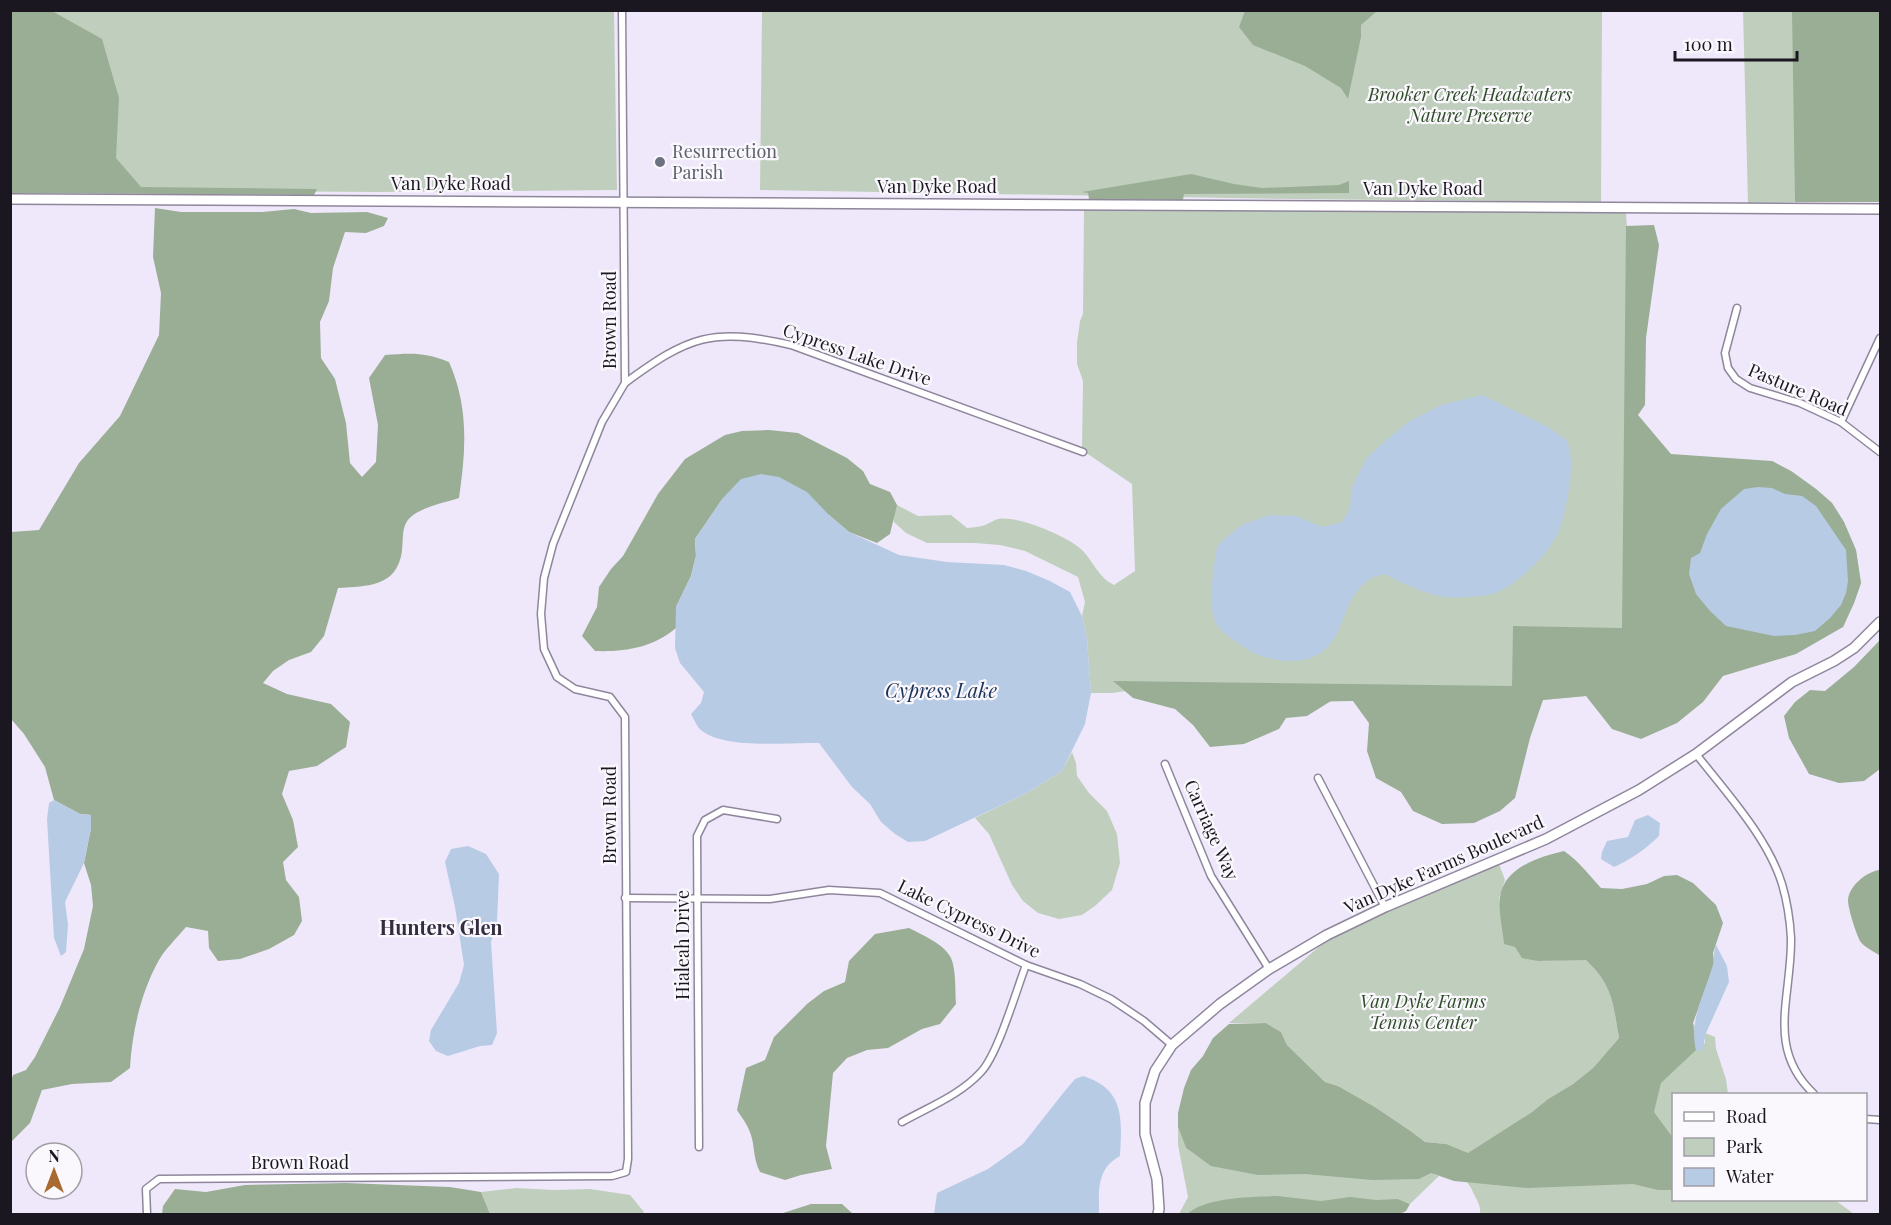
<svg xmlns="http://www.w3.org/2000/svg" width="1891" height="1225" viewBox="0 0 1891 1225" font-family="'Playfair Display',serif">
<rect width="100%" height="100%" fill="#efe8fb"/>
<g fill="#c0cfbd">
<path d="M11 11H614L617 190 377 192 11 190Z"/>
<path d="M762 11H1602L1601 202 1290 199 760 190Z"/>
<path d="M1743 11H1880V201L1748 203Z"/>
<path d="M1084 209 1626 212 1637 415 1655 463 1772 461 1791 471 1816 489 1832 503 1844 522 1856 550 1861 583 1854 603 1843 627 1586 696 1543 700 1369 723 1353 701 1190 707 1139 689 1112 693H1091L1087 639 1082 616 1085 602 1078 577 1025 551 1000 545 975 543H927L906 533 894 522 889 497 897 505 918 516 951 515 967 528C973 527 980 527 985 525 990 523 994 520 998 519 1017 515 1070 537 1083 551 1094 563 1099 578 1114 585L1135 571 1132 484 1082 450 1083 381 1077 364V343L1080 321 1083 314Z"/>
<path d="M1072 752 1076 763 1077 776 1089 793 1107 811 1117 834 1120 863 1112 890 1095 906 1082 915 1059 919 1038 913 1023 901 1012 885 989 834 975 818 1027 793 1062 771Z"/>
<path d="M1499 864 1505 880 1499 899 1515 947 1537 961 1586 959C1613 985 1613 1004 1619 1038L1593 1068 1573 1084 1548 1099 1532 1112 1470 1152 1558 1103 1713 953 1714 964 1693 1023 1705 1044V1033L1715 1037 1716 1049 1726 1079 1728 1094H1674V1200H1835L1854 1214H1480C1481 1205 1477 1201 1473 1192 1463 1171 1455 1176 1433 1174L1439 1176 1410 1204 1398 1199 1391 1203 1193 1210 1187 1214H1179L1188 1197 1178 1145V1127L1186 1148 1200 1158 1446 1144 1425 1142 1412 1132 1375 1107 1338 1086 1325 1082 1287 1045 1281 1032 1266 1023H1229L1333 935Z"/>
<path d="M516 1188 554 1190 590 1189 630 1195 644 1212 643 1214H490L481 1192Z"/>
</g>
<g fill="#9aae95">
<path d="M10 11H52L102 39 119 98 116 158 141 187 317 189 314 195 11 193Z"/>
<path d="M1245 11H1377L1361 25V37L1348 99 1341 88 1305 66 1253 45 1239 27Z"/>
<path d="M1792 11H1880V202H1795Z"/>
<path d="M1191 174 1234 184 1262 188 1339 185 1349 181V193L1184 194 1183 200 1089 199 1088 193 1082 192Z"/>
<path d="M155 208 181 212H262L294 209 311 213 367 212 388 218 384 226 366 233 345 232 333 268 329 301 320 322 321 358 335 379 346 423 350 463 362 477 376 462 378 425 369 378 385 355C412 353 424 352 449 362 469 407 466 450 459 498 444 503 414 508 406 523 402 530 403 543 402 551 397 587 368 586 338 588L324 636 311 652 289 660 273 671 263 683 287 694 331 704 350 722 346 747 317 766 289 771 282 794 293 820 298 847 283 862 286 880 299 897 302 921 294 935 269 949 240 959 218 961 209 948 208 931 186 927C177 938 166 948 159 960 141 992 132 1032 130 1068L111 1082 72 1084 42 1090 30 1123 11 1142V1081L13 1075 26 1070 35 1057 60 1007 84 949 93 906 91 885 84 863 91 828V815L80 814 54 800 45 767 24 734 11 719V532L39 530 79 463 120 416 159 335 161 293 153 257Z"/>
<path d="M1654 225 1659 245 1646 338 1645 405 1638 415 1671 454 1772 461 1791 471 1816 489 1832 503 1844 522 1856 550 1861 583 1854 603 1843 627 1796 654 1723 676 1703 702 1677 723 1641 739 1612 729 1586 696 1543 700 1530 738 1515 798 1500 811 1474 823 1442 824 1413 811 1401 792 1376 778 1367 751 1369 723 1353 701H1331L1307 716 1286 718 1279 729 1244 744 1210 747 1193 725 1175 709 1133 698 1113 681 1512 686 1513 626 1622 628 1626 226Z"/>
<path d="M769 430 798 433 847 458 863 471 870 484 890 492 897 505 890 534 877 543 849 532 829 515 723 498 695 539 696 556 691 576 676 607V628C652 648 625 652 595 651L582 636 597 607 599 587 611 569 623 556 658 494 685 459 725 435 742 431Z"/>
<path d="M1880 640V769L1864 781 1839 783 1809 774 1789 738 1784 716 1795 702 1810 690 1825 691 1854 667Z"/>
<path d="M1564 851C1579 861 1589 875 1601 888L1622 889 1647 884 1664 876 1677 875 1693 883 1716 905 1723 923 1713 953 1714 964 1693 1023 1696 1050 1661 1083 1654 1112 1673 1138V1190H1658L1633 1184 1527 1188 1454 1181 1431 1173 1419 1179 1372 1180 1305 1174 1258 1175 1211 1166 1186 1148 1178 1127V1113L1184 1088 1191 1070 1203 1056 1213 1038 1229 1024 1266 1023 1281 1032 1287 1045 1325 1082 1338 1086 1375 1107 1412 1132 1425 1142 1446 1144 1468 1153 1532 1112 1548 1099 1573 1084 1593 1068 1619 1038C1613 1004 1613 985 1586 960L1538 961 1522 958 1515 947 1504 944C1503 931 1498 910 1500 897 1504 868 1538 857 1564 851Z"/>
<path d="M1880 870V954L1879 955C1873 951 1864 947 1860 941 1856 933 1848 909 1848 900 1849 886 1867 871 1880 870Z"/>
<path d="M909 928C924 936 950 946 953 964 956 977 955 991 956 1004L940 1024 922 1029 888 1048 867 1050 847 1058 833 1073 826 1146 832 1169 801 1175 785 1180 760 1172C753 1158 755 1148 751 1135 748 1125 742 1118 737 1110L746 1068 765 1060 774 1037 807 1004 824 991 845 982 849 961 875 934Z"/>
<path d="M346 1183 450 1187 481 1192 490 1214H162L163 1206 175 1189 206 1192 245 1185Z"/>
<path d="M1277 1196 1321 1201 1350 1197 1376 1200 1398 1199 1410 1204 1406 1211 1400 1214H1187C1206 1197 1251 1197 1277 1196Z"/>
<path d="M811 1204H842L853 1214H780Z"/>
</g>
<g fill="#b8cbe4">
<path d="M1482 395 1546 426 1568 441C1569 450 1572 460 1571 468 1571 486 1564 519 1557 535 1546 557 1520 581 1498 592 1485 597 1453 599 1439 596 1420 592 1401 582 1384 574 1379 576 1371 577 1367 581 1334 607 1349 661 1289 661 1273 661 1254 655 1241 645 1234 640 1225 635 1219 628 1205 611 1214 567 1217 546L1241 525 1270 515 1296 516 1322 527 1342 522 1350 508 1352 487 1366 459 1386 440 1410 421 1441 405Z"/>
<path d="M761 474 779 477 807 492 829 515 849 532 899 555 947 562 1004 565 1026 571 1050 581 1070 592 1082 616 1087 639 1091 693 1085 724 1062 771 1027 793 925 841 908 842 895 834 881 822 870 804 852 787 819 743C789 742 724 750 701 730 697 727 694 719 691 714L701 703 704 692 680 663 675 648 676 607 691 576 696 556 695 539 723 498 741 479Z"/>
<path d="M1758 487 1772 488 1785 494 1802 496 1816 506 1846 550 1848 581 1846 593 1841 605 1830 618 1815 631 1795 635 1774 636 1726 626 1710 611 1696 594 1689 574 1691 558 1700 553 1707 534 1721 509 1744 489Z"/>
<path d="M54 800 80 814 91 815V828L84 863 65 902 68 925 66 952 61 956 54 938 47 819 49 803Z"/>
<path d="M1648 815 1660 823 1659 836C1646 849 1630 860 1614 867L1601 859 1602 852 1607 841 1628 837 1635 820Z"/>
<path d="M468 846 486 854 499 874 497 921 491 942 497 1033 492 1045 480 1046 448 1056 436 1051 429 1041 431 1030 459 983 464 965 455 907 445 862 451 849Z"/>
<path d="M1716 945 1727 966 1729 982 1706 1033 1702 1051 1696 1050C1689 1019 1704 996 1712 968 1715 960 1713 952 1716 945Z"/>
<path d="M1083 1076C1125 1089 1122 1119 1120 1156 1096 1169 1099 1191 1099 1214H934L937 1193 988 1169 1023 1144 1064 1092 1075 1079Z"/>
</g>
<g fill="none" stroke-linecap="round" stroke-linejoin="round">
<defs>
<g id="street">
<path d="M1737 308 1725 353 1728 368 1736 379 1750 388 1800 403 1841 422 1880 452"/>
<path d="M625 383C689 336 712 327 791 345L1083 452"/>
<path d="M1841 422 1880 338"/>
<path d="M1696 754C1726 792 1768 838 1782 884 1787 901 1790 920 1791 938 1792 997 1765 1048 1814 1094"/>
<path d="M1165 764 1211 876 1269 969"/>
<path d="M1318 778 1385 907"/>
<path d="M625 898 770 899 829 890 880 893 1026 965 1080 984 1111 999 1144 1021 1172 1045"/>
<path d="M1866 1119 1880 1120"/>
<path d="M902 1122C929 1107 960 1095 981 1072 998 1054 1016 991 1026 965"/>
<path d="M699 1147 697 836 705 820 723 810 777 819"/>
<path d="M147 1214 146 1189 159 1179 612 1176 626 1172 628 1159 625 717 610 697 575 689 557 677 544 649 541 614 544 578 553 544 602 422 625 383 622 10"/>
</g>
<g id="secondary">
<path d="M10 199 1880 209"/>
<path d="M1158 1214 1159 1209 1157 1179 1145 1134V1103L1155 1071 1172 1045 1220 1004 1269 969 1327 935 1385 907 1546 839 1639 790 1696 754 1792 682 1834 661 1854 648 1880 622"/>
</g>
</defs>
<use href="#street" stroke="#8f869c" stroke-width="9"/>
<use href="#secondary" stroke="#8f869c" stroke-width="12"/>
<use href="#street" stroke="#fff" stroke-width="6"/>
<use href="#secondary" stroke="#fff" stroke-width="9"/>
</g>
<circle fill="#6b7280" stroke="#faf8fd" stroke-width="2" cx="660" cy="162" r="6"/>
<g text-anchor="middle" stroke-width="4.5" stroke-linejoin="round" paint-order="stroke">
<g font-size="18" font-style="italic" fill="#2e4c27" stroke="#faf8fd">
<text x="1470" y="101">Brooker Creek Headwaters<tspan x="1470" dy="21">Nature Preserve</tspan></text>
<text x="1423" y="1008">Van Dyke Farms<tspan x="1423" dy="21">Tennis Center</tspan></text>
</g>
<g font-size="18" fill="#5b616d" stroke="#faf8fd" text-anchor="start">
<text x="672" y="158">Resurrection<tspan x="672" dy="21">Parish</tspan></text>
</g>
<g font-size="18" fill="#1a1720" stroke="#faf8fd">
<text x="451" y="190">Van Dyke Road</text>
<text x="937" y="193">Van Dyke Road</text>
<text x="1423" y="195">Van Dyke Road</text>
<text transform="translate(610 320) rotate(-90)" y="6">Brown Road</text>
<text transform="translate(857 355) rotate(19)" y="6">Cypress Lake Drive</text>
<text transform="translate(1798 390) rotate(23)" y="6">Pasture Road</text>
<text transform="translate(610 815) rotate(-90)" y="6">Brown Road</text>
<text transform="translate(1211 830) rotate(66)" y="6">Carriage Way</text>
<text transform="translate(1444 865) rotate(-24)" y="6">Van Dyke Farms Boulevard</text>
<text transform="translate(969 919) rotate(26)" y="6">Lake Cypress Drive</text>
<text transform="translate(683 945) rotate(-90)" y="6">Hialeah Drive</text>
<text x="300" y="1169">Brown Road</text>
</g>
<g font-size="20" font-style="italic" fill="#193256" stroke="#faf8fd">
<text x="941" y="698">Cypress Lake</text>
</g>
<g font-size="20" font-weight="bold" fill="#342c3f" stroke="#faf8fd">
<text x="441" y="935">Hunters Glen</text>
</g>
</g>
<rect width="1891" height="1225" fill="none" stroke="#1a1720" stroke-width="24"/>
<rect x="1672" y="1093" width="195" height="108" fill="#faf8fd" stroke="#a09ea5" stroke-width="1.5"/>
<rect x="1684" y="1112" width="30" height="9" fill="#ffffff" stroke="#a09ea5" stroke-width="1.5"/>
<text x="1726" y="1123" font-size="18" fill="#1a1720">Road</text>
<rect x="1684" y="1138" width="30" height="18" fill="#c0cfbd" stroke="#a09ea5" stroke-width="1.5"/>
<text x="1726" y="1153" font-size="18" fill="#1a1720">Park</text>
<rect x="1684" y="1168" width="30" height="18" fill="#b8cbe4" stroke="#a09ea5" stroke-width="1.5"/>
<text x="1726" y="1183" font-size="18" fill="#1a1720">Water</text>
<g transform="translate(54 1171)"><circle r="28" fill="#faf8fd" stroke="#a09ea5" stroke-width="1.5"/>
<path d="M0-4.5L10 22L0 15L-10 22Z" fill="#a96a32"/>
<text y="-9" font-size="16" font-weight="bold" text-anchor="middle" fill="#1a1720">N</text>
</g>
<path d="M1675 51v9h122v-9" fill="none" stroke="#1a1720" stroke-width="3"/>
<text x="1684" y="51" font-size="18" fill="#1a1720" stroke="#faf8fd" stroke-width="4.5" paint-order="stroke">100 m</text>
</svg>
